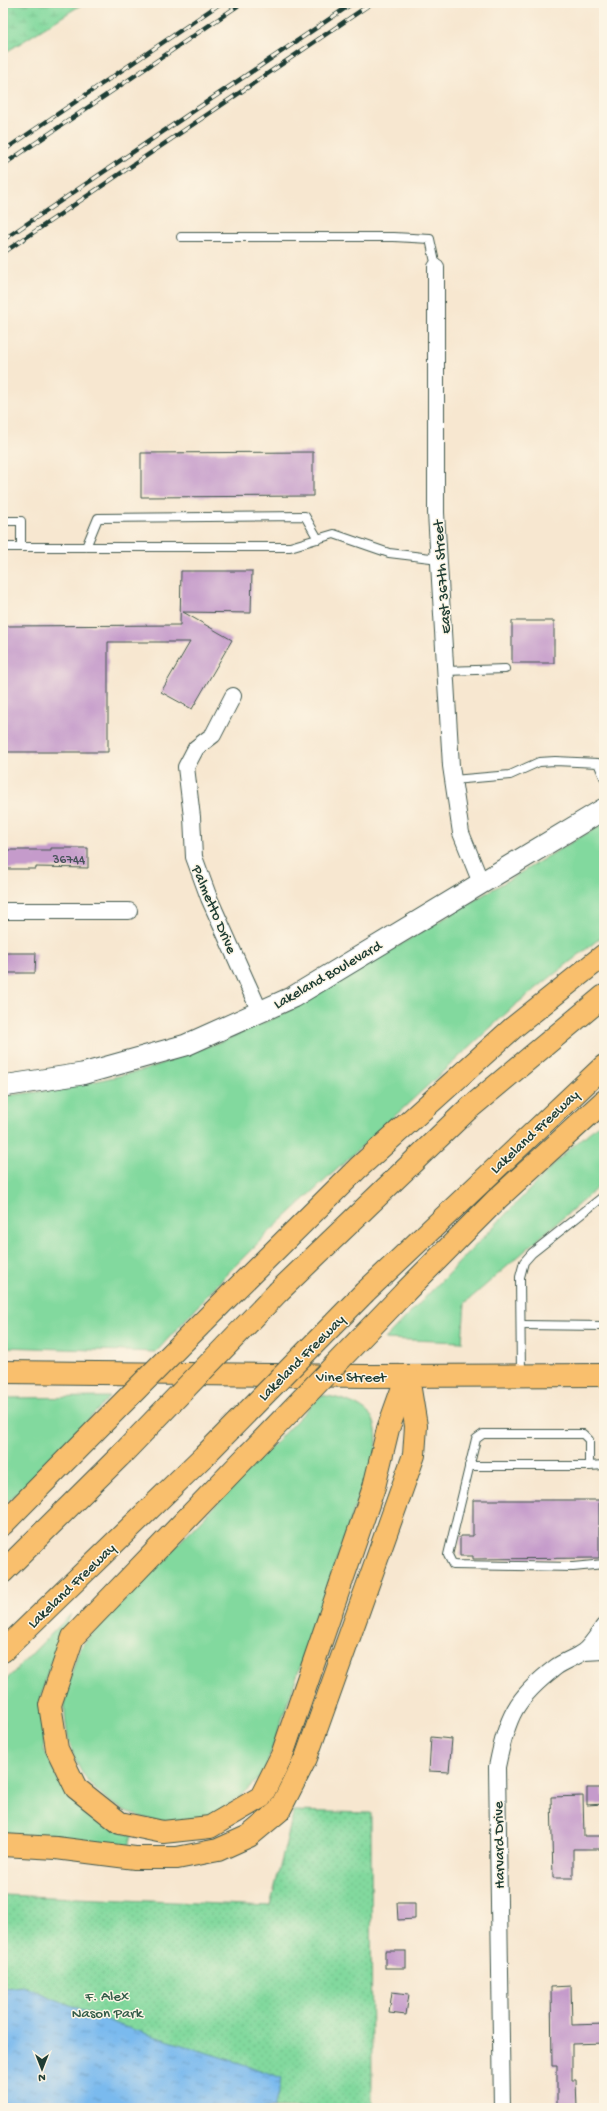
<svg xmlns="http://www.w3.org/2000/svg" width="607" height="2111" viewBox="0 0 607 2111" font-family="'Gochi Hand',sans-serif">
<defs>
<pattern id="wetland-marsh" width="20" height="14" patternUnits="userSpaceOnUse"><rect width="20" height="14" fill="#82d99e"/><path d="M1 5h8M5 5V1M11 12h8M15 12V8" fill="none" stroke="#70bb89"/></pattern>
<pattern id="park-dots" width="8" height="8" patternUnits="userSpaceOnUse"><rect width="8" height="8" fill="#82d99e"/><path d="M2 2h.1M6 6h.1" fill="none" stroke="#70bb89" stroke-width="1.8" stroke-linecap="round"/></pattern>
<pattern id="water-ripples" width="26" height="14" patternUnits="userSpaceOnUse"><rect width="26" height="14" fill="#7abaee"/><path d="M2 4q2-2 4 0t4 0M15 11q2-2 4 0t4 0" fill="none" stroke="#6398c2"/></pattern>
</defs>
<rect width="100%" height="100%" fill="#fcf5e5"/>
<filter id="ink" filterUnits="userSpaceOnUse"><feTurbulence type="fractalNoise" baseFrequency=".025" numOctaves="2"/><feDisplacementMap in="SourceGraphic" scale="8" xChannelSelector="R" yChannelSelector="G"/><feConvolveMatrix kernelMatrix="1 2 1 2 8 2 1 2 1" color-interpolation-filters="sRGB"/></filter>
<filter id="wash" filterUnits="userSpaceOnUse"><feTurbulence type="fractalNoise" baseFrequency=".012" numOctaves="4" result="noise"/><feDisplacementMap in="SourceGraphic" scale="16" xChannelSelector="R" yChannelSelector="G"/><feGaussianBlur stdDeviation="0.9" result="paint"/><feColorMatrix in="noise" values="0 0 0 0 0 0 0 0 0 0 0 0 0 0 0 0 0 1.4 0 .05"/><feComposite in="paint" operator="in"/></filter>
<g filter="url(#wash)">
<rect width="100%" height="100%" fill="#f7e7d0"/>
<g fill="#82d99e" stroke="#508b69">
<path d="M604 823V935L514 1006 268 1233 225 1276 156 1352 3 1347V1096L61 1089 145 1070 230 1038 287 1012Z"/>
<path d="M604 1120V1182L465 1303 462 1342 385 1339 565 1153Z"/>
<path d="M321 1395C337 1397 360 1403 371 1416 377 1424 378 1443 376 1452 374 1466 365 1480 360 1492L264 1772C250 1787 236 1802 218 1811 172 1836 108 1816 81 1771 70 1752 64 1726 65 1704 65 1696 75 1659 79 1651 84 1641 96 1630 104 1621Z"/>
<path d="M110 1397 32 1479 3 1506V1398Z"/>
<path d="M71 1614 48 1671 41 1697 44 1749 59 1782 96 1818 132 1836 128 1850 3 1836V1683Z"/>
</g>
<path fill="url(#wetland-marsh)" stroke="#508b69" d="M3 3H84L3 54Z"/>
<path fill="url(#park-dots)" stroke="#508b69" d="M294 1811 371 1813 372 2108H3V1895L270 1906Z"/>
<path fill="url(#water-ripples)" stroke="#4c7c91" d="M23 1986 122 2026 246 2065 282 2078 274 2108H3V1988Z"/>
<g id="blocks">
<g fill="#c59bcb">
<path d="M313 452V496L141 497V453Z"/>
<path d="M181 571H252L251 613 183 612 232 640 192 709 161 692 190 642H108V752H3V626L180 625Z"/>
<rect x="512" y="621" width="42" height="42"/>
<path d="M51 848H88V868L36 867V869H3V850H51Z"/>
<path d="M3 953H36L35 973H3Z"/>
<path d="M473 1500H599V1558L473 1559V1556H460V1536H473Z"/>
<path d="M431 1737 452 1739 449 1772 429 1771Z"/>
<path d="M587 1788H603L604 1804 587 1805Z"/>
<path d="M583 1796 584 1836H601V1849H573V1878H553L551 1797Z"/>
<path d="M397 1903H415V1919L398 1920Z"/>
<rect x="385" y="1951" width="21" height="17"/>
<path d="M571 1986 572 2025 604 2024V2043L572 2044V2080H576L577 2108H557V2066H552L551 1987Z"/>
<path d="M392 1992 409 1994 406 2015 389 2013Z"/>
</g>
</g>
</g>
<g filter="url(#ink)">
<use href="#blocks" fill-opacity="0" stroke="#3f564b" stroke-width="1"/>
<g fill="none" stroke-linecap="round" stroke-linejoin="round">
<defs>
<g id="service">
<path d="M181 237H394L430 239 436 267"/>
<path d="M3 521H21V547"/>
<path d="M3 547H290L334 534 389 553 439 559"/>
<path d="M86 547 98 518 305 516 318 539"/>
<path d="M446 671 505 669"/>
<path d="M453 780 510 775 539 762 555 761 598 763 604 777"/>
<path d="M521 1325 604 1326"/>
<path d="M521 1375 520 1277 524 1262 532 1253 604 1196"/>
<path d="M604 1465 589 1466V1440L583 1434H483L476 1439 448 1555 453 1565 573 1567 604 1564"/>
<path d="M469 1466H589"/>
</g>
<g id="minor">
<path d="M436 267V513L451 766 461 833 481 883"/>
<path d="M233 696 213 735 196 748 186 767 192 817 194 857 209 898 260 1012"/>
<path d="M3 911H129"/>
<path d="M584 1652 604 1651"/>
<path d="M502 2108 497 1767C507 1717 515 1698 556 1667 564 1661 575 1658 583 1652 591 1646 598 1634 604 1626"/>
</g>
<path id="tertiary" d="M3 1086 82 1074 186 1045 293 997 604 809"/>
<path id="primary" d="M3 1372 367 1376 604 1375"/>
<g id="motorway">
<path d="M234 1291 358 1168 514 1027 604 955"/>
<path d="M279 1291 466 1111 604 996"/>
<path d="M365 1292 604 1066"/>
<path d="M405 1292 497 1199 604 1101"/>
<path d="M249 1454 73 1637 50 1705 57 1749 76 1788 120 1823 163 1832 210 1827 261 1797 282 1755 374 1487 388 1429 407 1376"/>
<path d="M3 1524 69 1457"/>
<path d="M3 1572 121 1455"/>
<path d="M3 1651 204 1456"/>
<path d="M3 1845 56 1848 135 1858H177L218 1850 249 1836 279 1811 306 1758 414 1455 416 1426 408 1377"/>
</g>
</defs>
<use href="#service" stroke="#3f564b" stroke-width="10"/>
<use href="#minor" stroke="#3f564b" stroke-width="18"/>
<use href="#tertiary" stroke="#3f564b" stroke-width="23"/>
<use href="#primary" stroke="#3f564b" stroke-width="24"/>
<use href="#motorway" stroke="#3f564b" stroke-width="24"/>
<use href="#service" stroke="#fff" stroke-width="8"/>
<use href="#minor" stroke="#fff" stroke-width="16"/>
<use href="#tertiary" stroke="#fff" stroke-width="21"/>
<use href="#primary" stroke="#f9bf6d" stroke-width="22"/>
<use href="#motorway" stroke="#f9bf6d" stroke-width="22"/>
<defs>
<g id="rail">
<path d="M3 151 221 3"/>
<path d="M3 165 242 3"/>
<path d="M3 240 353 3"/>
<path d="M3 253 372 3"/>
</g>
</defs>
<use href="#rail" stroke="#1f3d34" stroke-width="4.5"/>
<use href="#rail" stroke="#fcf5e5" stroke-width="3" stroke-dasharray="9" stroke-linecap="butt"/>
<defs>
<g id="motorway-bridge">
<path d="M249 1454 405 1292"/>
<path d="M121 1455 279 1291"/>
<path d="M204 1456 365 1292"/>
<path d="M69 1457 234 1291"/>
</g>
</defs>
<use href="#motorway-bridge" stroke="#3f564b" stroke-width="24" stroke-linecap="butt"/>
<use href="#motorway-bridge" stroke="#f9bf6d" stroke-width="22"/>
</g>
</g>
<g text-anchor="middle" stroke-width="3" stroke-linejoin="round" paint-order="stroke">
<g font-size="13" fill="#48545a">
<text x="69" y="863">36744</text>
</g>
<g font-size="15" fill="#1f3d34" stroke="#fcf5e5">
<text transform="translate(441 577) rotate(-94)" y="5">East 367th Street</text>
<text transform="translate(215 909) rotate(67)" y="5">Palmetto Drive</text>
<text transform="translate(327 974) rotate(-30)" y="5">Lakeland Boulevard</text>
<text transform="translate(534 1131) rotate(-43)" y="5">Lakeland Freeway</text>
<text transform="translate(301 1357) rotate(-45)" y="5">Lakeland Freeway</text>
<text x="351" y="1381">Vine Street</text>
<text transform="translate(71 1585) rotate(-44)" y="5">Lakeland Freeway</text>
<text transform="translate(498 1845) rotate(-91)" y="5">Harvard Drive</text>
</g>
<g font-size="15" fill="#335c49" stroke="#fcf5e5">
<text x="107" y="2000">F. Alex<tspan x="107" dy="17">Nason Park</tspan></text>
</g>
</g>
<rect width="607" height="2111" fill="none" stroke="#fcf5e5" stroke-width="16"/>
<g transform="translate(42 2069) rotate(180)" stroke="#fcf5e5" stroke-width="3" paint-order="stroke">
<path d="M0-3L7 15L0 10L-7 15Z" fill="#1f3d34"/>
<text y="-6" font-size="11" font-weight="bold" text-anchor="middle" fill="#1f3d34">N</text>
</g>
</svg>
